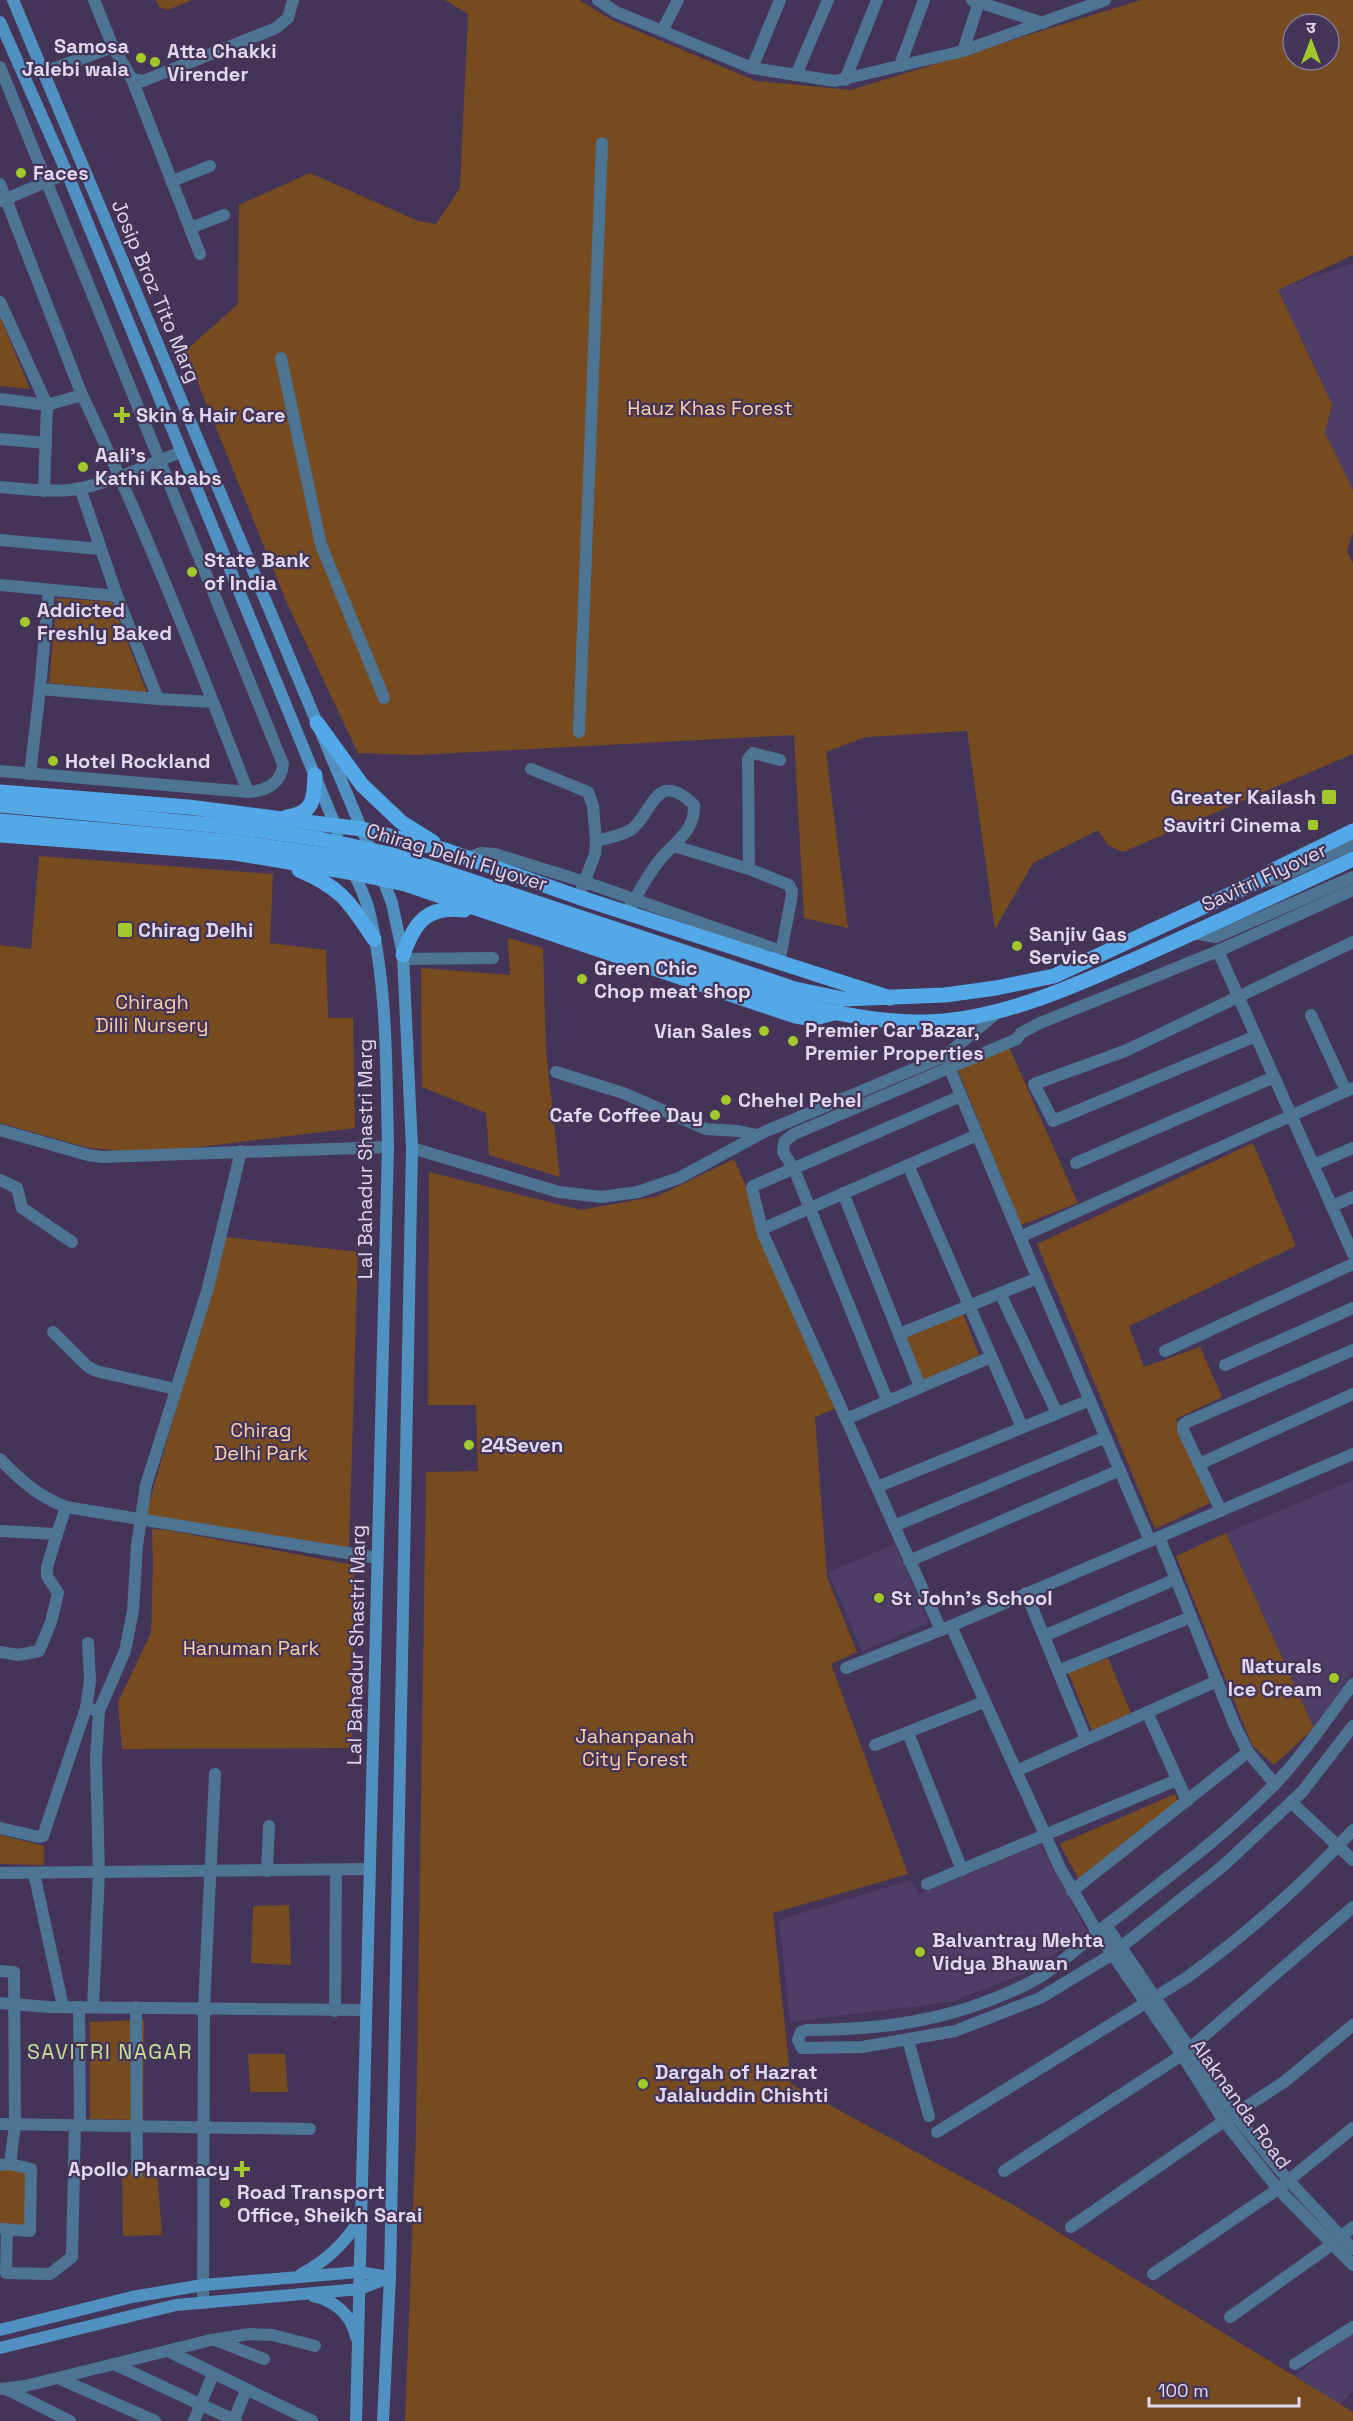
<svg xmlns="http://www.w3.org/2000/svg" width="1353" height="2421" viewBox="0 0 1353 2421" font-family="'Space Grotesk','Noto Sans Devanagari',sans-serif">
<rect width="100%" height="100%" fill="#443558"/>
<g fill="#4e3d66">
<path d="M1353 264V490L1325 433 1332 404 1278 289Z"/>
<path d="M1353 1480V1671L1314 1728 1226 1533Z"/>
<path d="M895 1544 929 1623 862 1651 828 1572Z"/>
<path d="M1040 1844 1087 1932 1028 1972 951 2002 790 2022 779 1920 911 1880 919 1894Z"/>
<path d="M1353 2333V2390L1338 2407 1292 2377Z"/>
</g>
<g fill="#764b20" fill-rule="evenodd">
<path d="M156 0H192L168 10 159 7Z"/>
<path d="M445 0H579L614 21 756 81 851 90 1141 0H1353V255L1278 290 1332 404 1325 433 1353 490V533L1347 551 1353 563V754L1123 852 1108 845 1098 830 1033 863 995 929 967 731 866 737 826 752 848 928 804 918 794 735 417 755 358 753 287 603 185 351 238 304 239 205 310 173 418 221 436 224 460 188 468 14ZM1293 24H1329V60H1293Z"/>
<path d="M0 319H1L30 389 0 386Z"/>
<path d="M57 598 112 602 147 693 49 683Z"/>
<path d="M39 856 273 874 270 943 326 950 328 1018H353L355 1128 148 1153 89 1148 0 1123V945L31 949Z"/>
<path d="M508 938 543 948 546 1051 560 1177 489 1155 486 1113 422 1087 421 968 510 975Z"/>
<path d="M1009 1047 1078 1203 1021 1225 957 1068Z"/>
<path d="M1253 1143 1296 1246 1129 1326 1144 1367 1200 1347 1222 1397 1176 1419 1210 1503 1155 1529 1037 1244Z"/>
<path d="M734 1159 841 1406 815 1417 827 1577 857 1652 831 1664 908 1874 773 1913 791 2084 1017 2207 1353 2412V2421H405L416 2132 426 1472 478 1471 476 1405H428L429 1172 581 1210 658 1196Z"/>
<path d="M225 1237 358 1252 349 1549 145 1518Z"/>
<path d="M962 1311 979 1355 921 1381 904 1337Z"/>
<path d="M152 1529 167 1530 354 1565 352 1748 122 1749 118 1702 151 1633 153 1565Z"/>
<path d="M1226 1533 1314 1728 1274 1765 1252 1745 1176 1556Z"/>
<path d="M1108 1658 1131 1713 1092 1731 1068 1672Z"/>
<path d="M1175 1794 1178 1801 1079 1880 1060 1844Z"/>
<path d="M0 1835 44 1846V1865L0 1864Z"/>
<path d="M289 1905 291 1965 251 1963 253 1906Z"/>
<path d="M144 2020 143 2120 90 2119V2022Z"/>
<path d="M248 2054H285L288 2092H250Z"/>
<path d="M0 2169H31L30 2231 0 2230Z"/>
<path d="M122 2171 157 2172 162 2235 123 2236Z"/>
</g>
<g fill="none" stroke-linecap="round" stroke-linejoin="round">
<g stroke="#4d7493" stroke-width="12">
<path d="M598 0 616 12 752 68 835 81 963 51 1105 0"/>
<path d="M972 0 1043 23"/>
<path d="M662 31 678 0"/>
<path d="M113 47 132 79 143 81 276 28 288 18 293 0"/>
<path d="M963 51 979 2"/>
<path d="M900 65 924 0"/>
<path d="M752 68 780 0"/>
<path d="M42 73 113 47 94 0"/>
<path d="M796 75 828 0"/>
<path d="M132 79 200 254"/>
<path d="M845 80 877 0"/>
<path d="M172 181 210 166"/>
<path d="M0 184 82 395"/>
<path d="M1 201 67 173"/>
<path d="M190 228 224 215"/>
<path d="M0 302 47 405 44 491"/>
<path d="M281 358 321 545 384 698"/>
<path d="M0 399 47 405 82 395C130 495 172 598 213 702"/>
<path d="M0 439 46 443"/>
<path d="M0 487C24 489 46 492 70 490 108 485 146 465 181 452"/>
<path d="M0 540 100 549"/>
<path d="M0 585 117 596 80 488"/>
<path d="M40 689 49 590"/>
<path d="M158 699 213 702 248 792"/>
<path d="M579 732 602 143"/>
<path d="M531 769 588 792 593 806 596 841"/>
<path d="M30 774 40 689 158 699 117 596"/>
<path d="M674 846 749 869 789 885 792 891 791 900 780 958"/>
<path d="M467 858 481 853 495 854 585 882 781 951"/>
<path d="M749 869 748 759 753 753 780 760"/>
<path d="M582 888 595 854 596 841C607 838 622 836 632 829 653 812 656 768 694 805 695 829 679 839 664 855 650 870 641 889 630 907"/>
<path d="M1218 951 1353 1254"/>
<path d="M404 959 493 958"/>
<path d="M1311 1015 1346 1091"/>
<path d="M1256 1036 1053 1121 1034 1084 1125 1051 1353 942"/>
<path d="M947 1062 1020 1237 1353 1088"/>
<path d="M556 1072 623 1093 706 1129 738 1131 757 1135"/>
<path d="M412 1148 559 1192 601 1197 638 1192 679 1178 764 1132 945 1056 998 1012"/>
<path d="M1076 1163 1274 1077"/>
<path d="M908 1165 1022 1427"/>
<path d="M1313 1165 1353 1148"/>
<path d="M0 1180 17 1188 22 1208 72 1242"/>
<path d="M843 1193 920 1387"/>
<path d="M1332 1206 1353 1197"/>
<path d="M762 1229 977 1135"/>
<path d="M1020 1237 1150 1541"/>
<path d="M1000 1293 1057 1413"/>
<path d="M53 1332 87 1366 96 1371 175 1389"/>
<path d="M899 1334 1038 1278"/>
<path d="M1165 1351 1353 1264"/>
<path d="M1225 1365 1353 1308"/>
<path d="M887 1400 794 1169 783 1152 784 1142 794 1134 1017 1039 1021 1033 1040 1023 1218 951 1353 890"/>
<path d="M846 1419 991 1357"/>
<path d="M0 1459C21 1481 38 1496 66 1507L377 1558"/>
<path d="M1199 1464 1353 1394"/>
<path d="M877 1487 1090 1400"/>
<path d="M1221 1511 1183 1430V1425L1187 1422 1353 1350"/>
<path d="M894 1526 1106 1437"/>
<path d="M0 1531 57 1534 66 1507"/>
<path d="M1159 1537 1234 1724 1248 1752 1275 1784"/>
<path d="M909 1561 1120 1470"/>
<path d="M1026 1593 1086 1739"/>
<path d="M951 1626 1060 1868 1097 1932"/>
<path d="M941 1630 763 1234 752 1188 753 1186 961 1096"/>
<path d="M1044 1636 1176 1579"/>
<path d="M0 1652 18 1655 39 1651 51 1622 58 1593 47 1576V1567L57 1534"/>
<path d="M846 1668 951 1626 1353 1454"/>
<path d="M1058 1671 1191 1617"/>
<path d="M86 1708 90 1681 88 1643"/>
<path d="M1147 1712 1187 1801"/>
<path d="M908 1733 962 1870"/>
<path d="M875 1745 984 1702"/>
<path d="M1016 1771 1217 1681"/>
<path d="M0 1828 39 1837 43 1836 86 1708 99 1711"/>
<path d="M267 1871 269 1826"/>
<path d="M0 1873 370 1869"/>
<path d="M34 1873 63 2007"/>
<path d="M927 1884 1177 1780"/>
<path d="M1072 1891 1248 1752"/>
<path d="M0 1971 14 1972 15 2125 10 2164"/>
<path d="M0 2003 49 2007 366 2010"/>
<path d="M79 2007 80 2125"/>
<path d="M93 2007 99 1872 96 1759 99 1711 125 1651 133 1611 137 1545 146 1485 208 1288 241 1151"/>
<path d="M136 2007 137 2172"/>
<path d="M335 2011 336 1870"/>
<path d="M908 2040 929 2116"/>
<path d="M0 2124 310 2129"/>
<path d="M937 2132 1186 1978C1246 1935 1303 1884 1353 1830"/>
<path d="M0 2165 10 2164 31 2169 30 2231 1 2229"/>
<path d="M1004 2171 1182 2055 1353 1907"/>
<path d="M1071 2227 1224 2121 1284 2082 1353 2025"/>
<path d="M7 2230 6 2273 50 2274 72 2257 75 2125"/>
<path d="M1153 2274 1278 2189 1353 2128"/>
<path d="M203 2303 204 2008 215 1774"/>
<path d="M1230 2317 1331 2245 1353 2227"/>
<path d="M215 2340 264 2359"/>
<path d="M168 2351 312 2421"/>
<path d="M114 2364 236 2421"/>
<path d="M1295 2364 1353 2327"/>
<path d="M58 2378 155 2421"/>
<path d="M0 2389 25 2386 211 2340 250 2334 273 2335 315 2346"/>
<path d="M6 2389 70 2421"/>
<path d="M234 2420 246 2390"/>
<path d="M194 2421 213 2374"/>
</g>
<g stroke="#4d7493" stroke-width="12">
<path d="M0 67 283 764C282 783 266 791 248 792L0 771"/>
<path d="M1258 882 1276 879 1353 844"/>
<path d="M1192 933 1216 937 1353 877"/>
<path d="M0 1130 88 1155 102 1157 388 1147"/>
<path d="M1353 1684C1328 1717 1304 1754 1275 1784 1223 1837 1162 1882 1104 1927 1078 1947 1053 1972 1023 1986 953 2020 884 2030 807 2030L801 2032 798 2040 802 2048 862 2047 955 2031 1040 1998 1111 1955 1223 1866 1302 1792 1353 1726"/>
<path d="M1291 1802 1353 1860"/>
<path d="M1106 1925 1234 2114 1289 2181 1353 2249"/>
<path d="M1097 1932 1182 2055 1224 2121 1278 2189 1353 2265"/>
</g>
<g stroke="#5191c2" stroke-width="12">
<path d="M13 0 373 856"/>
<path d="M0 22 67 173 338 832"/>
<path d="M352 868C357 881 364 894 368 907 388 985 386 1067 388 1147L356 2421"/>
<path d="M380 872 392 903 403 955 412 1148 390 2277 383 2421"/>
<path d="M301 2274C327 2261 345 2243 360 2219"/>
<path d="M313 2296C334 2300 352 2315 356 2337"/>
<path d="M0 2330 132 2297 203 2285 359 2272 389 2277"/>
<path d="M0 2348 176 2305 360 2289 390 2277"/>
</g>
<g stroke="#53a8e7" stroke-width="15">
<path d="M317 723 362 785 401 822 433 842"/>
<path d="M0 792 188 807 362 829 445 850 578 897 890 998"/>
<path d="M287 817C314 813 314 799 315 775"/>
<path d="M0 835 235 853 354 873 405 884 795 1016 811 1019 834 1013"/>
<path d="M299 870C342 888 349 902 374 939"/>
<path d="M403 955C414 923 427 905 464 910"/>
<path d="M795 989 843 999 945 995 996 988 1054 976 1257 882 1272 871 1353 831"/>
<path d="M786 1001C835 1014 893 1026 944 1021 1014 1014 1078 984 1142 956 1213 924 1283 892 1353 859"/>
</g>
<g stroke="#53a8e7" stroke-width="15">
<path d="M0 805 234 827 320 839 393 855 795 989"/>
<path d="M0 821 234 842 318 854 390 867 786 1001"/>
</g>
</g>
<g fill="#a2c929" stroke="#443558" stroke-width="2">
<circle cx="141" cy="58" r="6"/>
<circle cx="155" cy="62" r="6"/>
<circle cx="21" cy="173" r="6"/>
<path d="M119 406h6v6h6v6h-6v6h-6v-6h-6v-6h6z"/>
<circle cx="83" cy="467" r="6"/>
<circle cx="192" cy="572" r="6"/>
<circle cx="25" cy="622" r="6"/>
<circle cx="53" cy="761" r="6"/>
<rect x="1321" y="789" width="16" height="16" rx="3"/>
<rect x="1307" y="819" width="12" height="12" rx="3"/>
<rect x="117" y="922" width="16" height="16" rx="3"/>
<circle cx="1017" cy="946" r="6"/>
<circle cx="582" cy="979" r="6"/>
<circle cx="764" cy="1031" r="6"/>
<circle cx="793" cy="1041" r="6"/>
<circle cx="726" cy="1100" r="6"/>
<circle cx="715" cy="1115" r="6"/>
<circle cx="469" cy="1445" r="6"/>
<circle cx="879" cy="1598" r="6"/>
<circle cx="1334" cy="1678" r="6"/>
<circle cx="920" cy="1952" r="6"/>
<circle cx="643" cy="2084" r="6"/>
<path d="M239 2160h6v6h6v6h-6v6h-6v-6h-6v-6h6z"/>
<circle cx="225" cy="2203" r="6"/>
</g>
<g text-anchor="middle" stroke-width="4.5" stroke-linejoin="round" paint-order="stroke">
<g font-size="20" font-weight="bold" fill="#e0d8ed" stroke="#443558" text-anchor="start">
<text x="129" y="53" text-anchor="end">Samosa<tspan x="129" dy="23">Jalebi wala</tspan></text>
<text x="167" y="58">Atta Chakki<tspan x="167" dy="23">Virender</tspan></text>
<text x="33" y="180">Faces</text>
<text x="136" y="422">Skin &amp; Hair Care</text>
<text x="95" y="462">Aali's<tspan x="95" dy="23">Kathi Kababs</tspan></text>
<text x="204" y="567">State Bank<tspan x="204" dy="23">of India</tspan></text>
<text x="37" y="617">Addicted<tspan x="37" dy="23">Freshly Baked</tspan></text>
<text x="65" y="768">Hotel Rockland</text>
<text x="1316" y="804" text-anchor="end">Greater Kailash</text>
<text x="1301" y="832" text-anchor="end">Savitri Cinema</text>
<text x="138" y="937">Chirag Delhi</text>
<text x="1029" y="941">Sanjiv Gas<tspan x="1029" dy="23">Service</tspan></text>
<text x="594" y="975">Green Chic<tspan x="594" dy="23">Chop meat shop</tspan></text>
<text x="805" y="1037">Premier Car Bazar,<tspan x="805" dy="23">Premier Properties</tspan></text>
<text x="752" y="1038" text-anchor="end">Vian Sales</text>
<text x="738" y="1107">Chehel Pehel</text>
<text x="703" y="1122" text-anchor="end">Cafe Coffee Day</text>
<text x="481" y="1452">24Seven</text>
<text x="891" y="1605">St John's School</text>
<text x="1322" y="1673" text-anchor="end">Naturals<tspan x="1322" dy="23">Ice Cream</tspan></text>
<text x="932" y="1947">Balvantray Mehta<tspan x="932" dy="23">Vidya Bhawan</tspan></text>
<text x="655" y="2079">Dargah of Hazrat<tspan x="655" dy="23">Jalaluddin Chishti</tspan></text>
<text x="230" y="2176" text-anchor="end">Apollo Pharmacy</text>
<text x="237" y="2199">Road Transport<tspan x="237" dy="23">Office, Sheikh Sarai</tspan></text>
</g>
<g font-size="20" fill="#e0d8ed" stroke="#443558">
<text transform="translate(156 291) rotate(67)" y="7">Josip Broz Tito Marg</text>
<text transform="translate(457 857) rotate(17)" y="7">Chirag Delhi Flyover</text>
<text transform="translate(1264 877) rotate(-25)" y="7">Savitri Flyover</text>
<text transform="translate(365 1159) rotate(-90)" y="7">Lal Bahadur Shastri Marg</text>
<text transform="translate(356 1645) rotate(-89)" y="7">Lal Bahadur Shastri Marg</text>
<text transform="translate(1241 2104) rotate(54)" y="7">Alaknanda Road</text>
</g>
<g font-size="20" fill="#fbd0a9" stroke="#443558">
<text x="710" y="415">Hauz Khas Forest</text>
<text x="152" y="1009">Chiragh<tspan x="152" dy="23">Dilli Nursery</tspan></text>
<text x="261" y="1437">Chirag<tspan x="261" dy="23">Delhi Park</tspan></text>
<text x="251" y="1655">Hanuman Park</text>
<text x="635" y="1743">Jahanpanah<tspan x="635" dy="23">City Forest</tspan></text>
</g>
<g font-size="21" letter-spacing="1.5" fill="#c8e197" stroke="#443558">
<text x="110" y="2059">SAVITRI NAGAR</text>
</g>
</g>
<g transform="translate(1311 42)"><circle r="28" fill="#443558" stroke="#827694" stroke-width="1.5"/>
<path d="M0-4.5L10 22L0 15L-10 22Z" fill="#a2c929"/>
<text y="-9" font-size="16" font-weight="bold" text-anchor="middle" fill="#e0d8ed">उ</text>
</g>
<path d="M1149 2397v9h150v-9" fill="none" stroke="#e0d8ed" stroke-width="3"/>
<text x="1158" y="2397" font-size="18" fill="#e0d8ed" stroke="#443558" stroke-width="4.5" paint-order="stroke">100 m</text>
</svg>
